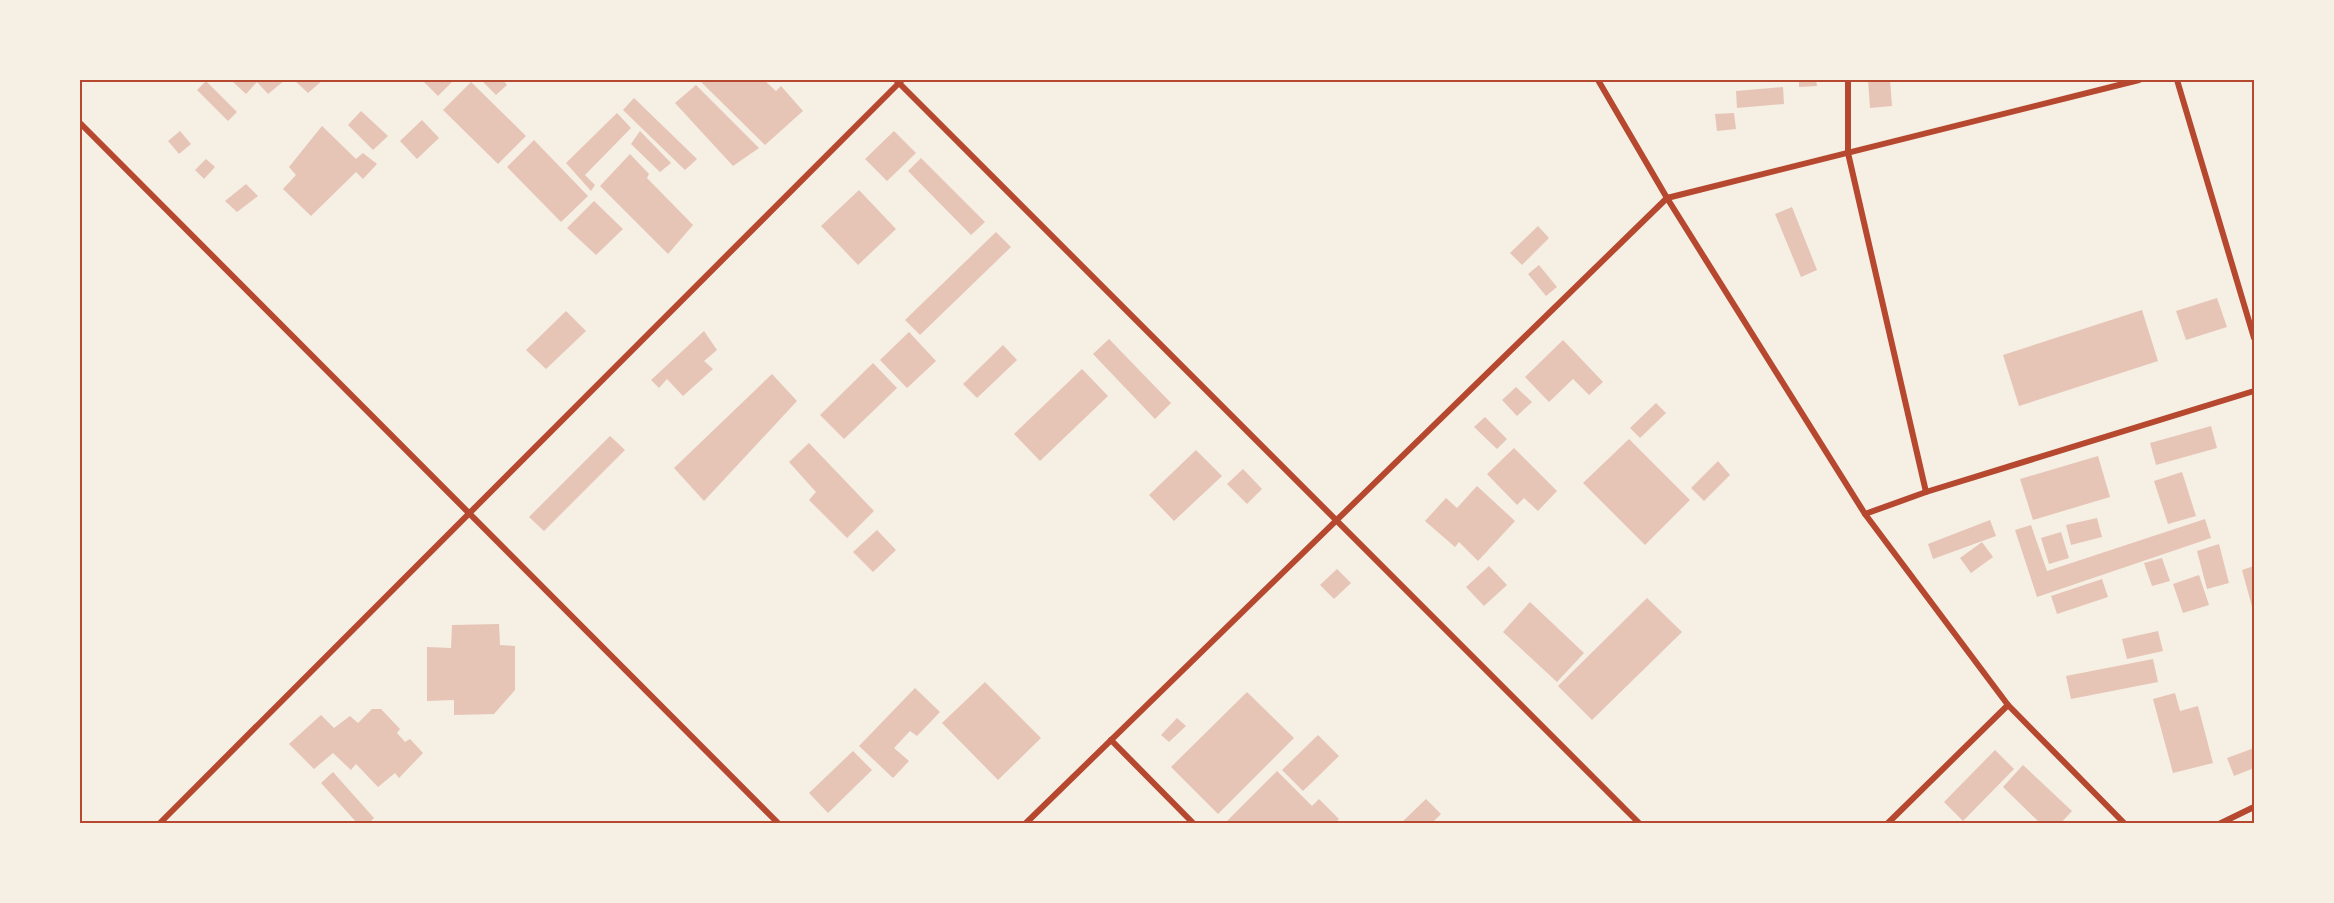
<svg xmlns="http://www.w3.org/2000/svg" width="2334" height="903" viewBox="0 0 2334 903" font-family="Merriweather,serif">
<rect width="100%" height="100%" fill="#f6efe4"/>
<g fill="#e6c5b7">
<path d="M231 80H285L268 94 257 82 246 94Z"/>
<path d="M294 80H323L308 93Z"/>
<path d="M422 80H454L438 96Z"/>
<path d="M481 80H503L507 85 496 95Z"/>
<path d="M699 80H764L776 91 781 86 803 111 765 145Z"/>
<path d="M1799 80H1816L1817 86 1799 87Z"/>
<path d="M1868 80H1890L1892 106 1870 108Z"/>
<path d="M206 81 237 112 228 121 197 90Z"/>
<path d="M471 82 526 136 498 164 443 110Z"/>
<path d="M696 85 759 148 733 166 675 103Z"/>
<path d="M1783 87 1784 104 1737 108 1736 91Z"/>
<path d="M634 98 697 159 685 170 623 110Z"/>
<path d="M361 111 388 136 373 150 348 125Z"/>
<path d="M617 113 631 128 585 175 595 185 591 191 566 163Z"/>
<path d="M1734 113 1736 129 1717 131 1715 114Z"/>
<path d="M422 120 439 138 417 159 400 141Z"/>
<path d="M322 126 356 159 363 153 377 164 363 179 356 172 311 216 283 189 296 175 289 167Z"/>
<path d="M180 131 191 144 179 154 168 141Z"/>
<path d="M640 131 671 163 660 172 631 144Z"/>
<path d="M894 131 916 153 887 181 865 159Z"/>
<path d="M534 140 588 196 561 222 507 167Z"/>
<path d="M630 154 649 174 647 178 693 225 668 254 600 186Z"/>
<path d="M921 158 985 222 971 235 908 171Z"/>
<path d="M206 159 215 167 204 179 195 170Z"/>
<path d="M246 184 258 196 237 212 225 201Z"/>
<path d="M859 190 896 229 858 265 821 226Z"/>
<path d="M594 201 623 229 596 255 567 228Z"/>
<path d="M1792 207 1817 270 1801 277 1775 214Z"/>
<path d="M1538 226 1549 238 1522 265 1510 253Z"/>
<path d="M996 232 1011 247 920 335 905 320Z"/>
<path d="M1539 265 1557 287 1546 296 1528 274Z"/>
<path d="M2217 298 2227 327 2186 340 2176 311Z"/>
<path d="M2142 310 2158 361 2019 406 2003 355Z"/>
<path d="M566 311 586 331 546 369 526 350Z"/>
<path d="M704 331 717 350 704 361 713 369 683 396 667 379 659 388 651 380Z"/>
<path d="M909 332 936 361 907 388 880 360Z"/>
<path d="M1109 339 1171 403 1155 419 1093 354Z"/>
<path d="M1563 340 1603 382 1589 395 1573 379 1549 402 1525 377Z"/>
<path d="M1003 345 1017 360 977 398 963 384Z"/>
<path d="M873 363 897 388 844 439 820 415Z"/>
<path d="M1082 369 1108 396 1040 461 1014 434Z"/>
<path d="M772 374 797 401 704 501 674 468Z"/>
<path d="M1516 387 1532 402 1517 416 1502 400Z"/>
<path d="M1656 403 1666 413 1640 438 1630 428Z"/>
<path d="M1485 417 1507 439 1497 449 1474 427Z"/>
<path d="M2211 426 2217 448 2156 465 2150 443Z"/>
<path d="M610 436 625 450 544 531 529 517Z"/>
<path d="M1629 439 1690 500 1645 545 1583 483Z"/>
<path d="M809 443 874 511 847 538 809 500 816 492 789 462Z"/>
<path d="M1514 448 1557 491 1538 511 1524 498 1517 505 1487 474Z"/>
<path d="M1196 450 1222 476 1174 521 1149 495Z"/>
<path d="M2098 456 2110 497 2033 520 2020 479Z"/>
<path d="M1718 461 1730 475 1704 501 1691 488Z"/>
<path d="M1243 469 1262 489 1247 504 1227 484Z"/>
<path d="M2182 472 2196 516 2168 524 2154 481Z"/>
<path d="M1477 486 1515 521 1478 561 1459 542 1455 547 1425 521 1446 498 1457 508Z"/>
<path d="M2097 518 2102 537 2071 545 2066 525Z"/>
<path d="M2205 519 2211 538 2037 597 2015 530 2031 525 2047 571Z"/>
<path d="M1990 520 1996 536 1933 559 1928 544Z"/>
<path d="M877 530 896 550 873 572 853 552Z"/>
<path d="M2061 532 2069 558 2049 564 2041 538Z"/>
<path d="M1982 542 1993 557 1971 573 1960 558Z"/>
<path d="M2219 544 2229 583 2207 589 2197 551Z"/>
<path d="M2162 558 2170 581 2152 586 2144 563Z"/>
<path d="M1489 566 1507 585 1484 606 1466 587Z"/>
<path d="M2254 566V614L2242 570Z"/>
<path d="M1337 569 1351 583 1334 599 1320 585Z"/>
<path d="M2199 575 2209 605 2183 613 2173 584Z"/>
<path d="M2102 579 2108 597 2057 614 2051 596Z"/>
<path d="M1647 598 1682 632 1592 720 1558 686Z"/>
<path d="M1530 602 1584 653 1557 682 1503 632Z"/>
<path d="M499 624 500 645 515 646V690L494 714 454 715V700L427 701V647L451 648 452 625Z"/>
<path d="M2158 631 2163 651 2127 659 2122 639Z"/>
<path d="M2153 659 2158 682 2071 699 2066 676Z"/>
<path d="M985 682 1041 738 998 780 942 723Z"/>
<path d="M915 688 940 712 917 736 910 731 894 748 909 761 893 778 859 746Z"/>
<path d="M1247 692 1294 738 1218 814 1171 767Z"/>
<path d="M2175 693 2180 711 2198 706 2213 763 2173 773 2153 699Z"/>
<path d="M372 709H381L400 729 397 733 405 742 410 739 423 753 399 778 395 773 378 787 356 764 351 770 333 753 314 769 289 744 321 715 334 728 350 716 358 723Z"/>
<path d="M1177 718 1186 726 1169 742 1161 735Z"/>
<path d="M1318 735 1339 756 1303 791 1282 770Z"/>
<path d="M2254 748V768L2234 776 2227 758Z"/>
<path d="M1995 750 2014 769 1963 821 1944 802Z"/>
<path d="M853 751 872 770 828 813 809 793Z"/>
<path d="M2023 765 2072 811 2060 824H2041L2003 787Z"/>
<path d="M1277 771 1312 806 1319 799 1339 819 1334 824H1224Z"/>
<path d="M333 772 374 818 368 824H358L321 783Z"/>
<path d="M1426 799 1441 814 1431 824H1400Z"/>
</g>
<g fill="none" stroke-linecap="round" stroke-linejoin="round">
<g stroke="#b5482f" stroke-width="6">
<path d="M896 80 1640 824"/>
<path d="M1598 80 1667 198 1865 514 2008 705 2125 824"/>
<path d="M1848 80V153L1926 492"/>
<path d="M2177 80 2254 338"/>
<path d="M80 123 779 824"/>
<path d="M1865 514 1926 492 2254 391"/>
<path d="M1111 740 1194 824"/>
<path d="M159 824 902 80"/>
<path d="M1025 824 1667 198 2139 80"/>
<path d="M1887 824 2008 705"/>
<path d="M2219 824 2254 807"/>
</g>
</g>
<rect width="2334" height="903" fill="none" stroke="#f6efe4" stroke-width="162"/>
<rect x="81" y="81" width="2172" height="741" fill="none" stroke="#b5482f" stroke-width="2"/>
</svg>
